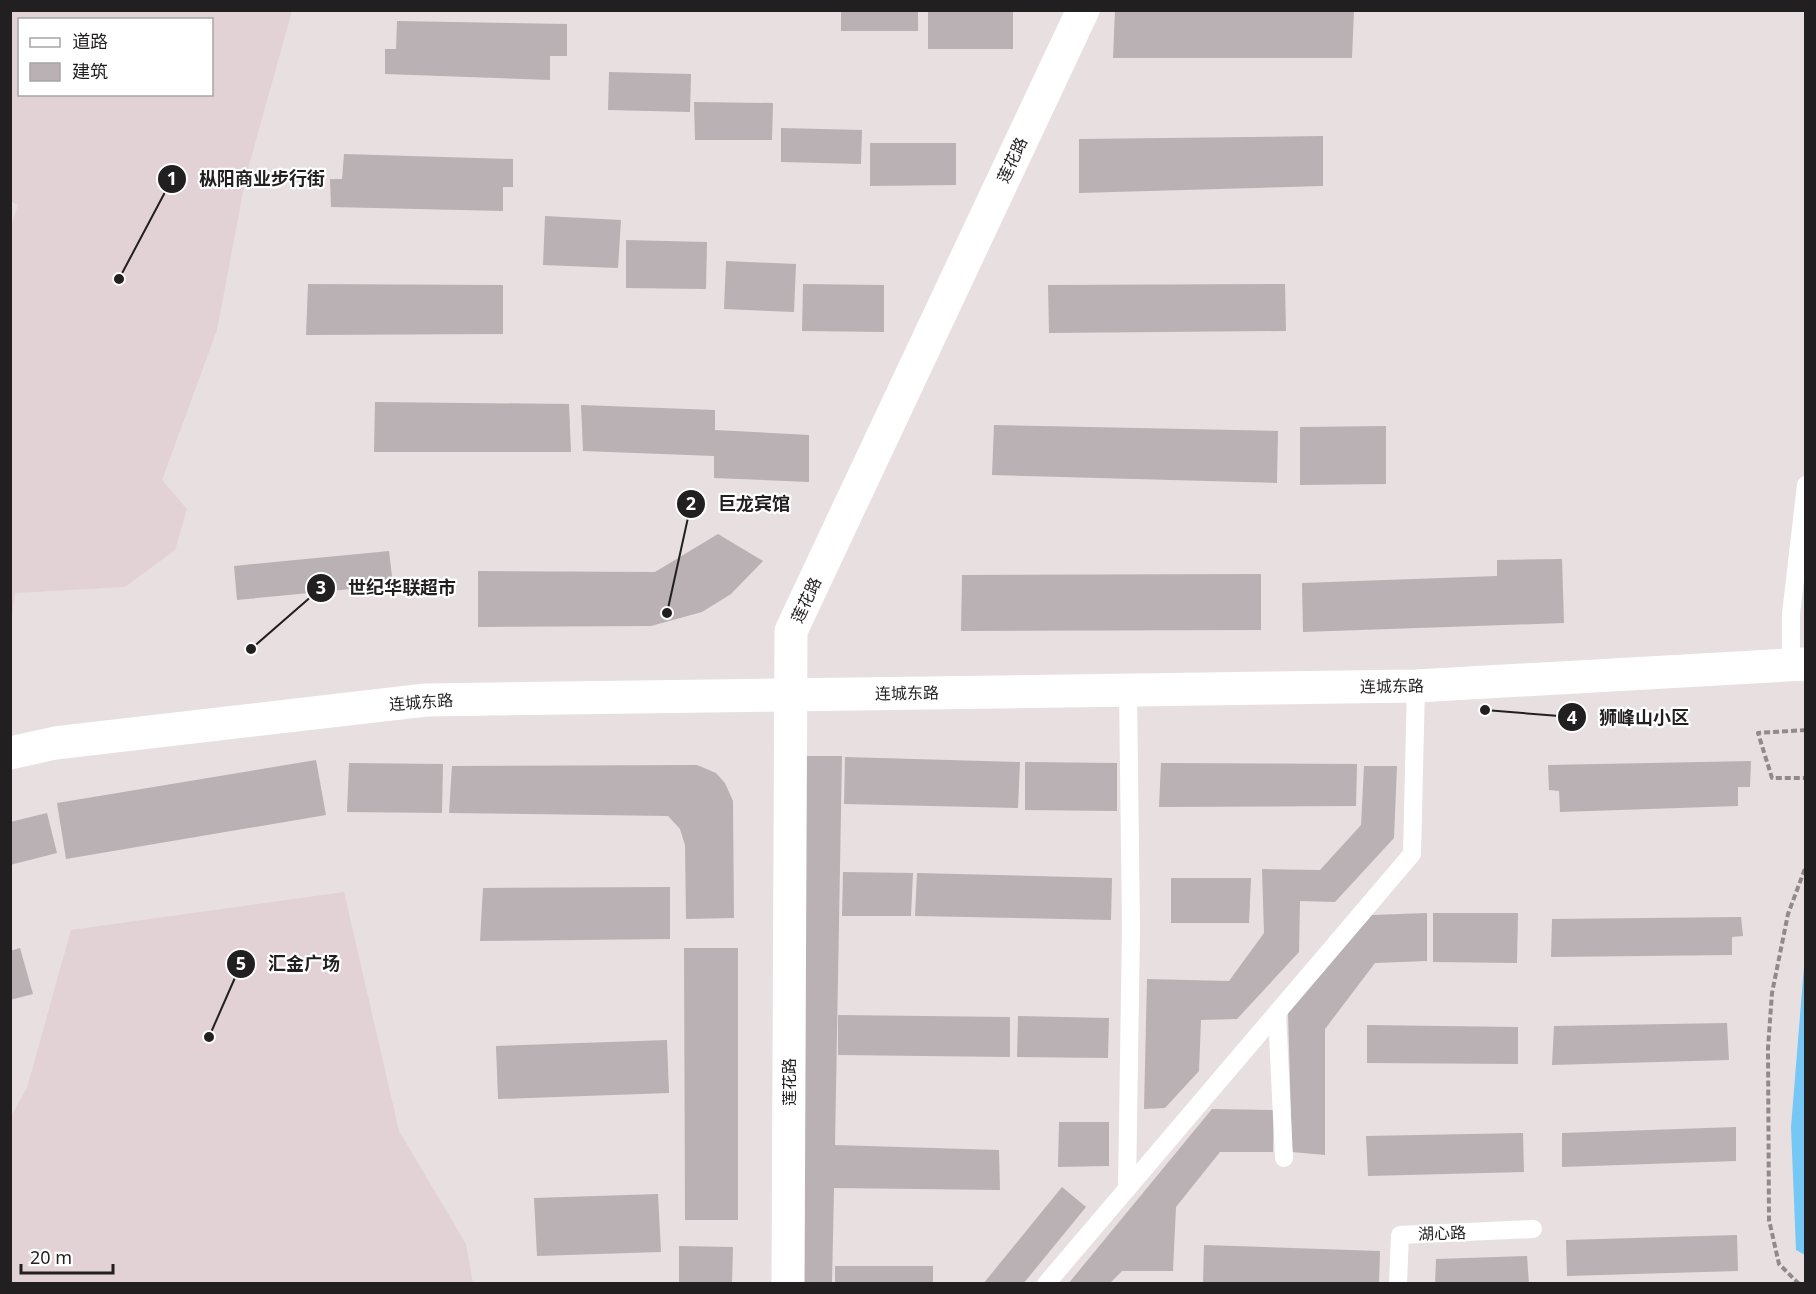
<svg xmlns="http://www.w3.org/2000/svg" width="1816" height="1294" viewBox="0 0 1816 1294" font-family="'Noto Sans','Noto Sans SC',sans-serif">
<rect width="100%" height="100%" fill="#e8dfe1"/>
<g fill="#e2d1d5" fill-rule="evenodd">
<path d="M11 10 292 11 246 176 217 330 162 480 187 509 175 550 125 587 15 593 11 624 10 229 18 205 10 201ZM20 20H212V94H20Z"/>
<path d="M344 892 399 1131 466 1244 473 1283H11V1116L27 1088 71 930Z"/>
</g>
<path fill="#75c7f6" d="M1805 954 1806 1255H1805L1796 1250 1791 1127Z"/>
<g fill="#b9b1b3">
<rect x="841" y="10" width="77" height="21"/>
<rect x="928" y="10" width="85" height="39"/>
<path d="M1115 10H1354L1352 58H1113Z"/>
<path d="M397 21 567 24V56H550V80L385 74V49H396Z"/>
<path d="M609 72 691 74 690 112 608 110Z"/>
<path d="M694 102 773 103 772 140H695Z"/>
<path d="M781 128 862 130 861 164 781 162Z"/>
<path d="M1323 136V186L1079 193V139Z"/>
<path d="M870 143H956V185L870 186Z"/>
<path d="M344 154 513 159V187H503V211L331 207 330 179H342Z"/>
<path d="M545 216 621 220 618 268 543 265Z"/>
<path d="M626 240 707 242 706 289 626 288Z"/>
<path d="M726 261 796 264 794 312 724 309Z"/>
<path d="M308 284 503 285V334L306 335Z"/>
<path d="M803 284 884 285V332L802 331Z"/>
<path d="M1285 284 1286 331 1049 333 1048 285Z"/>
<path d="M375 402 569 404 571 452H374Z"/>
<path d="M581 405 715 410V430L809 435V482L714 478V456L583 451Z"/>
<path d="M994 425 1278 431 1277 483 992 475Z"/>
<path d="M1386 426V484L1300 485V427Z"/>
<path d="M718 534 763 561 731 594 702 612 651 626 478 627V571L655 572Z"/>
<path d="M389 551 393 585 237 600 234 566Z"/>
<path d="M1562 559 1564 623 1303 632 1302 583 1497 576V560Z"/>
<path d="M1261 574V630L961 631 962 575Z"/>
<path d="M806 756H842L835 1145 999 1150 1000 1190 834 1188 832 1284H804Z"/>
<path d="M845 757 1020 762 1018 808 844 804Z"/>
<path d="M316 760 326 815 66 859 57 803Z"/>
<path d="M1751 761 1750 787H1738V806L1560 812 1559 791 1549 790 1548 765Z"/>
<path d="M1025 762 1117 763V811L1025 810Z"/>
<path d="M349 763 443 764 442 813 347 812Z"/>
<path d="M1161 763 1357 764 1356 806 1159 807Z"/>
<path d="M697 765 716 773 725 783 733 801 734 918 686 919 685 845 680 829 668 816 449 813 452 766Z"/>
<path d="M1364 766H1397L1394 838 1335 902 1300 901 1299 952 1237 1019 1201 1020 1199 1071 1165 1108 1144 1109 1147 979 1229 981 1264 933 1262 869 1320 870 1361 825Z"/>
<path d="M47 813 57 853 10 865V822Z"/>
<path d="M843 872 913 873 911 916H842Z"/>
<path d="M917 873 1112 878 1111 920 915 916Z"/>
<path d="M1171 878H1251L1249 923H1171Z"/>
<path d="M670 887V939L480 941 483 888Z"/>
<path d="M1427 913V961L1375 963 1325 1029V1155L1292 1152 1288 1012 1372 915Z"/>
<path d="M1433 913H1518L1517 963 1433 962Z"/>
<path d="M1741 917 1743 936 1732 937V955L1551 957 1552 919Z"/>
<path d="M20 948 33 994 10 1000V951Z"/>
<path d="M684 948H738V1220H685Z"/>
<path d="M838 1015 1010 1017V1057L838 1055Z"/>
<path d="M1018 1016 1109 1018 1108 1058 1017 1057Z"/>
<path d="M1727 1023 1729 1060 1552 1065 1554 1026Z"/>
<path d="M1367 1025 1518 1027V1064L1367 1063Z"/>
<path d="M667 1040 669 1093 498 1099 496 1046Z"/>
<path d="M1212 1109 1274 1110 1273 1152H1220L1176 1207 1173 1271H1122L1109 1284H1068Z"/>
<path d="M1059 1122H1109V1166L1058 1167Z"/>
<path d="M1736 1127V1161L1562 1167V1133Z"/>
<path d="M1523 1133 1524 1172 1368 1176 1366 1136Z"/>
<path d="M1062 1187 1086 1207 1023 1284H983Z"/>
<path d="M658 1194 661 1252 537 1256 534 1198Z"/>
<path d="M1737 1235 1738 1271 1567 1276 1566 1240Z"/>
<path d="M1204 1245 1380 1251 1379 1284H1203Z"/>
<path d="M679 1246 733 1247 732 1284H679Z"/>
<path d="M1527 1256 1529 1284H1435L1436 1259Z"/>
<rect x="835" y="1266" width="98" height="18"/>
</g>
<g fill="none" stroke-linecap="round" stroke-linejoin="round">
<g stroke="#908a8b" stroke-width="4" stroke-dasharray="6 3" stroke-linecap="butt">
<path d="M1806 730 1758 733 1772 778H1806"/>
<path d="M1799 1284 1779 1264 1769 1220 1768 1048 1772 993 1788 914 1806 866"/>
</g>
<g stroke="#fff" stroke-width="18">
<path d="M1791 665V614L1806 485"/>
<path d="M1277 1013 1284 1158"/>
<path d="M1127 1189 1131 928 1128 690"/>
<path d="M1046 1284 1412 854 1416 686"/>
<path d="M1398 1284 1400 1235 1533 1229"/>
</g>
<path stroke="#fff" stroke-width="33" d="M788 1284 791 631 1083 10"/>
<path stroke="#fff" stroke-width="33" d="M10 753 55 743 426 700 1416 686 1806 664"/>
</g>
<g text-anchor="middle" stroke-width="4.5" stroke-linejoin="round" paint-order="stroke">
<g font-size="16" fill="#221f20" stroke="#fff">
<text transform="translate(1012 160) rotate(-65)" y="6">莲花路</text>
<text transform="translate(806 600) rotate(-65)" y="6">莲花路</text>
<text transform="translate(1392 686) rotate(-1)" y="6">连城东路</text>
<text transform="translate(907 693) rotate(-1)" y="6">连城东路</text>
<text transform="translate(421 702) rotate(-4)" y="6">连城东路</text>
<text transform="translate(789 1082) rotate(-90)" y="6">莲花路</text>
<text transform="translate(1442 1233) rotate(-2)" y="6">湖心路</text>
</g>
</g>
<path fill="none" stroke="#221f20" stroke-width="2" d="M119 279L172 179M667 613L691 504M251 649L321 588M1485 710L1572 717M209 1037L241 964"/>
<g fill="#221f20" stroke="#fff" stroke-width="2">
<circle cx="119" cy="279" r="6"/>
<circle cx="667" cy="613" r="6"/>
<circle cx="251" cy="649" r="6"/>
<circle cx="1485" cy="710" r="6"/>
<circle cx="209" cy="1037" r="6"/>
<circle cx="172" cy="179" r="15"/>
<circle cx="691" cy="504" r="15"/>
<circle cx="321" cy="588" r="15"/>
<circle cx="1572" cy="717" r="15"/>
<circle cx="241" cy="964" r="15"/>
</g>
<g font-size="18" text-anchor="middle" font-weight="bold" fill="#fff">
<text x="172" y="185">1</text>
<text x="691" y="510">2</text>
<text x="321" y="594">3</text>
<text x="1572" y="724">4</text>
<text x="241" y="970">5</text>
</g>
<g font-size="18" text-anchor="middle" font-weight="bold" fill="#221f20" stroke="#fff" stroke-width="4.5" stroke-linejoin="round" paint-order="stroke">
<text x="262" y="185">枞阳商业步行街</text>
<text x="754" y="510">巨龙宾馆</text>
<text x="402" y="594">世纪华联超市</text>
<text x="1644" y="724">狮峰山小区</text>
<text x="304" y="970">汇金广场</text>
</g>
<rect width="1816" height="1294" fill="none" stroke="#221f20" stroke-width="24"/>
<rect x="18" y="18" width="195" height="78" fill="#ffffff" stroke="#a7a5a6" stroke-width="1.5"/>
<rect x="30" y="38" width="30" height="9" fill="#ffffff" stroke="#a7a5a6" stroke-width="1.5"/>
<text x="72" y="48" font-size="18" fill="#221f20">道路</text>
<rect x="30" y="63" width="30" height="18" fill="#b9b1b3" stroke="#a7a5a6" stroke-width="1.5"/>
<text x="72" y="78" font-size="18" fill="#221f20">建筑</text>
<path d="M21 1264v9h92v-9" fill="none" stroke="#221f20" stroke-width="3"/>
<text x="30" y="1264" font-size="18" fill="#221f20" stroke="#ffffff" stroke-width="4.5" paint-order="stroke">20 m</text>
</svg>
